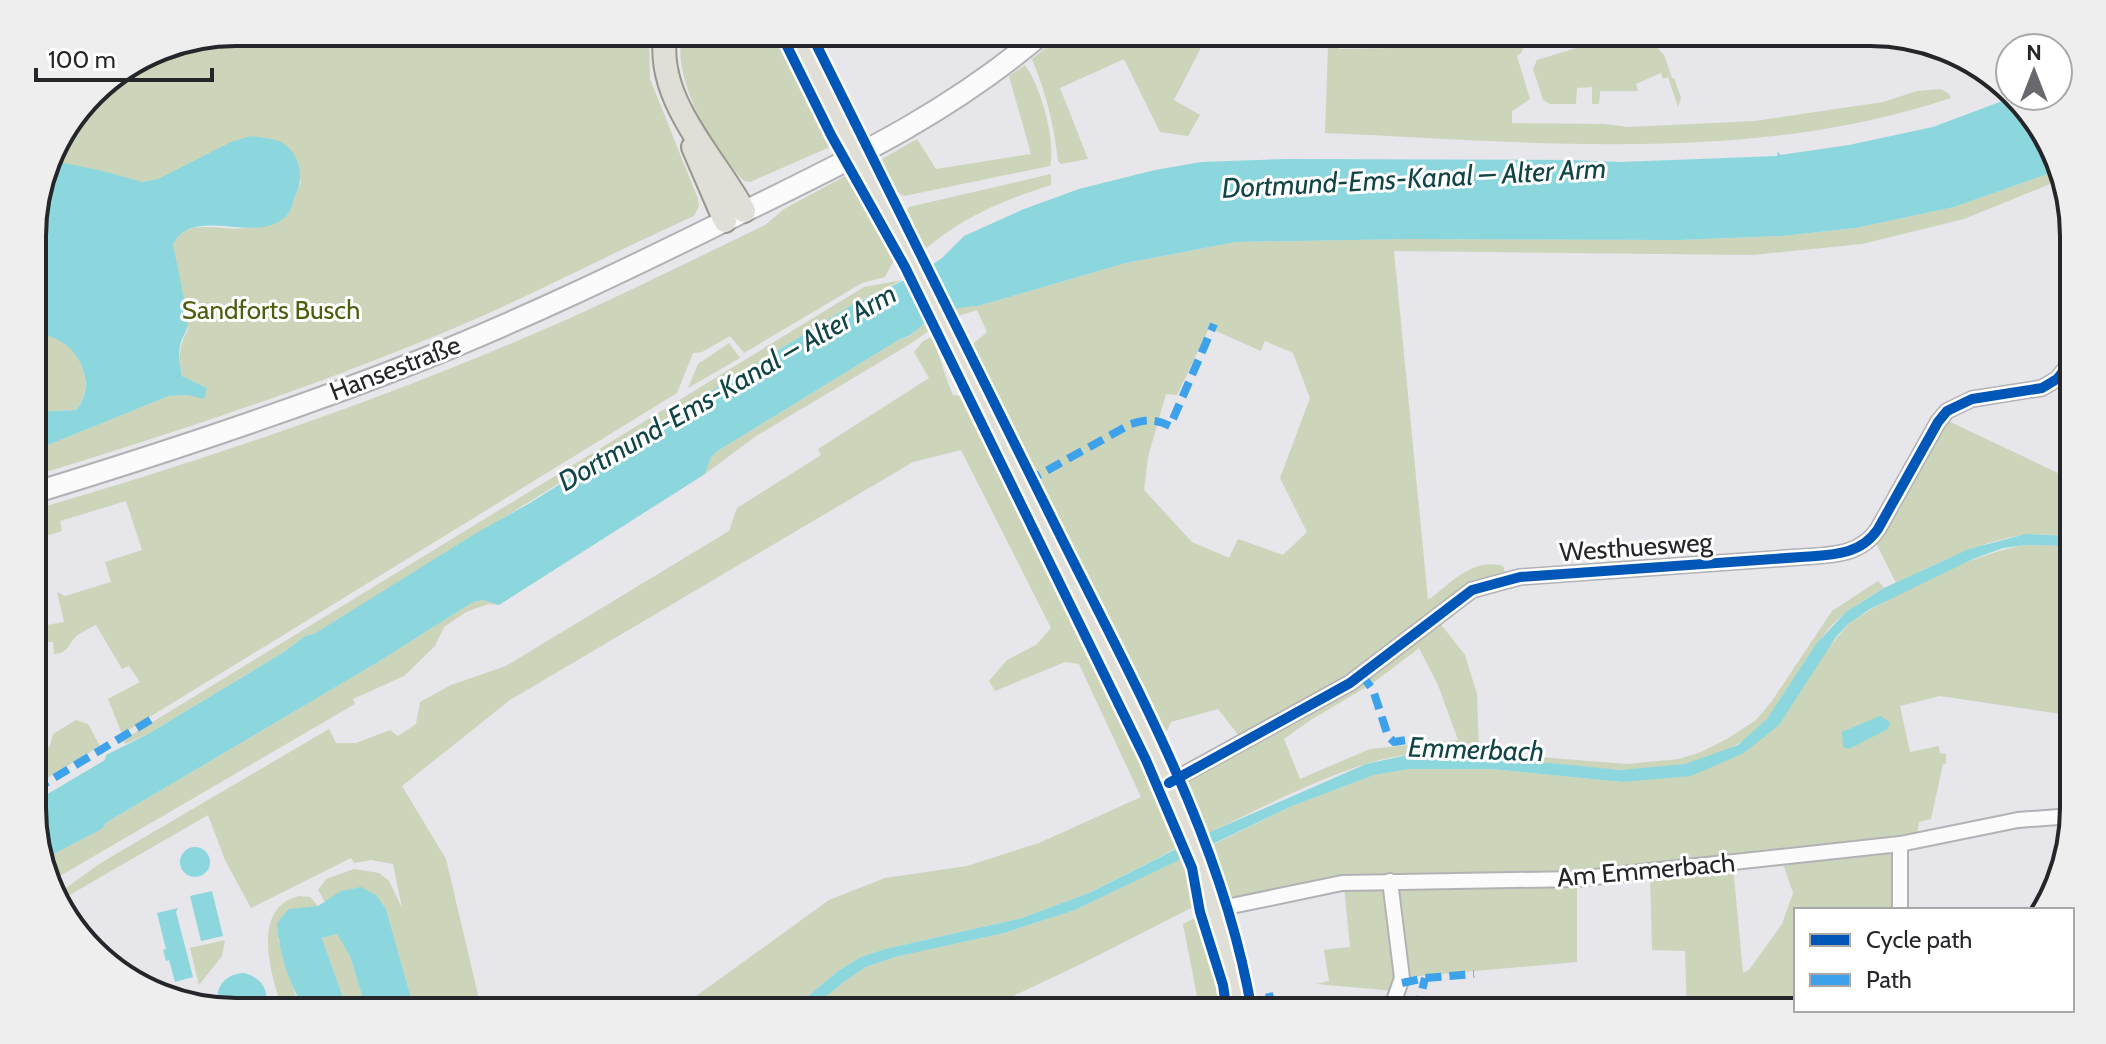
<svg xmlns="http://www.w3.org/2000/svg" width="2106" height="1044" viewBox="0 0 2106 1044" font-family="Cabin,sans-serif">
<rect width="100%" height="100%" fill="#e6e6eb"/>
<g fill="#ccd4ba" fill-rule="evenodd">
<path d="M236 32H649L650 79 698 199 699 206 694 216C622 248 552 285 480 317 335 380 184 430 33 476V451L169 396 188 395 207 388 182 376C179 359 178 346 188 330L173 244C188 216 220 232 245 228 259 226 274 218 288 214L301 182 296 159 186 166 158 179 142 182 49 160 53 146 101 83 159 47Z"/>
<path d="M683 32H776L832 146 750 182 744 181C713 151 669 75 683 32Z"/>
<path d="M1065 32H1209L1174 100 1200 115 1188 136 1160 132 1124 59 1060 88 1088 159 1061 164 1058 161C1054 124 1046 93 1032 59Z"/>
<path d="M1249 32H1331L1332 40 1338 41 1339 49 1392 48V40H1424V32H1467L1471 40 1482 39 1486 45 1515 39 1523 48 1522 52 1517 56 1530 99 1512 111V123L1604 124 1628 127 1755 121 1883 102 1917 91 1941 89 1948 93 1951 98C1750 165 1533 142 1325 133L1328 47 1304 44V37H1294L1293 43 1278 42Z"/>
<path d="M1625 32H1654L1656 46 1664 55 1672 78H1674L1681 98 1678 107 1668 77 1663 79 1661 73 1636 84 1638 91H1600L1599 104H1592V87L1577 88 1576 104H1550L1543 100 1533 69 1537 60 1609 38 1611 42 1615 41 1614 36Z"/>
<path d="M1025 65C1041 87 1056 140 1050 166L904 196 897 192 880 160 917 139 936 169 1031 154 1009 76Z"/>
<path d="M2056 171 2060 180 1964 219 1862 244 1752 255 1394 251 1428 600C1450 585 1471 557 1503 566L1505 572 1358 671 1240 737 1218 709 1171 722 1167 731 1161 730 973 344 987 332 977 310 958 316 955 307 978 306 1126 263 1236 242 1408 239 1680 240 1783 236 1856 228 1954 207ZM1209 328 1261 351 1265 341 1293 353 1310 398 1280 478 1307 532 1283 555 1238 539 1229 558 1192 542 1144 490 1148 457 1166 394 1177 395Z"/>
<path d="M849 174 895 258 885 277 862 283 744 353 730 336 702 352 693 353 677 393 122 734 108 699 140 682 129 666 122 669 96 625C90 628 83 631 78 635 68 642 70 653 54 654L53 642H45L41 626 64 622 57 592 65 596 111 582 105 562 142 550 126 501 60 521 62 531 40 538 48 582 36 585 35 582 44 581 40 555 33 556V553L39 551 33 527V510C213 458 397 395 568 319 634 289 699 257 765 225L784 209Z"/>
<path d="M1051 174V185C1001 201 963 217 923 251L905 215 909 207Z"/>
<path d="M902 280 852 305 672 415V418L660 421C545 491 431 564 314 634L305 636 284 652 148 734 125 744 123 740 864 287Z"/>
<path d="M927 322 930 330 910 344 756 436 705 474 711 457 719 450 900 339 908 337Z"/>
<path d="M40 334C48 335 58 337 64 342 85 357 93 391 76 410L33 412V336Z"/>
<path d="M931 337C941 357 944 375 953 395L961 396 1124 725 1165 810 1179 847 1089 893 1022 918 885 949 861 957 838 971 789 1012H674L829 900 885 878 967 866 1039 843 1141 797 1079 664 1065 662 995 691 989 681 1007 660 1036 645 1051 628 961 450 913 462 510 700 402 786 446 859 482 1012H415L386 909C367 882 351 884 325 902L318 890 326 879 354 869 379 873 389 881 402 908 393 864 371 860 354 863 351 858 251 908 225 860 208 815 61 900 58 894 99 864 329 729 336 743H356L390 730 398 736 416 724 420 702 451 685 506 666 729 531 737 508 821 455 818 449 929 378 914 352 923 341Z"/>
<path d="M729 343 740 358 688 388 698 364Z"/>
<path d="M1946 420 2073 480V536C2057 536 2039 533 2023 535 1977 542 1937 564 1896 583L1875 541Z"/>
<path d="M2026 545 2073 546 2074 705 2064 703 2061 714 1940 696 1900 706 1910 752 1939 746 1940 753 1946 754V764H1943L1931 819 1919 822 1917 837 1579 873 1338 878 1294 885 1239 898 1230 896 1214 844 1292 806 1374 775 1409 769H1492L1622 782 1744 753 1848 624C1893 594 1973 553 2026 545Z"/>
<path d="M1878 581 1884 588C1864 600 1840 614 1826 632 1797 668 1779 722 1736 745 1650 792 1542 758 1449 755 1437 755 1424 753 1412 754 1351 760 1266 806 1208 833L1186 781 1278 732 1368 678 1439 622 1465 655 1477 694 1479 752 1627 764 1679 759 1701 752 1727 739 1756 720 1772 701 1832 611ZM1419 648 1438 685 1458 740 1370 749 1300 779 1284 739 1309 721 1373 683Z"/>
<path d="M483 600 499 605 488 604 466 612 444 627 435 646 404 676 353 699 355 704 53 880 44 859 102 829 107 822 378 662 473 602Z"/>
<path d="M76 720 88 724 100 746 34 786V755L50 746 53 734Z"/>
<path d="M1884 849 1898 860V910H1796V1010H1887L1687 1012 1685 951 1652 950 1650 875 1733 866 1743 973 1749 970 1782 924 1793 893 1782 861Z"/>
<path d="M1183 858 1191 880 1193 907 1081 964 1007 999 973 1012H807L845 981 866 967 895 957 1004 933 1075 910Z"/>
<path d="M1577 884V962L1407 977 1396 892 1399 886Z"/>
<path d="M1344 887H1381L1386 890 1398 975 1395 991 1316 984 1329 981 1324 950 1350 947Z"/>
<path d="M299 896 310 897 318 906 278 939 296 997 306 1012H283C272 977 249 908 299 896Z"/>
<path d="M1193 919 1200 921 1224 1012H1200L1183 924Z"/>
<path d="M338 934 350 956 367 1012H348L322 938Z"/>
<path d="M225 940 222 956 199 985 190 948Z"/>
</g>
<g fill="#8bd7dd">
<path d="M2013 97 2032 112 2056 171 1954 207 1856 228 1783 236 1680 240 1408 239 1236 242 1126 263 978 306C957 307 940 312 923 325 915 331 910 337 900 339L719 450 711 457 705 474 499 605 483 600 473 602 378 662 107 822 102 829 44 859 34 835V802L105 760 106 755 148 734 284 652 305 636 314 634 478 532 530 503 660 421 672 418V415L852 305 915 275 941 259 964 236 1024 209 1079 189 1155 170 1201 162 1288 159 1571 160 1620 162 1777 156 1778 151 1780 155 1849 145 1933 127Z"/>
<path d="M251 136C261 138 272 138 281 142 300 152 305 179 295 196 293 201 292 209 288 214 260 248 195 203 173 244L188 319C188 328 186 331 182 339 177 351 180 364 182 376L207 388 204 399 188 395 169 396 33 451V412L76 410C102 381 71 329 33 336L32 223 49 160 103 171 142 182 158 179 231 142Z"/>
<path d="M2026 534 2073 536V546L2026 545 2003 548 1973 559 1870 609 1848 624 1836 637 1779 725 1744 753 1691 776 1622 782 1492 769H1409L1374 775 1292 806 1075 910 1004 933 895 957 866 967 845 981 807 1012H789L838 971 861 957 885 949 1022 918 1089 893 1208 833 1366 764 1412 754 1479 756 1621 770 1685 764 1738 745 1767 719 1817 643 1846 612 1884 588 1969 549Z"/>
<path d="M1880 716 1890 722 1888 729 1849 749 1843 747 1842 732Z"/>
<circle cx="195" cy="862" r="15"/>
<path d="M361 887 376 895 386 909 415 1012H367L350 956 337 934 322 938 348 1012H306C290 985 279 955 277 923L289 909 318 906 341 891Z"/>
<path d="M212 891 223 936 201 941 190 896Z"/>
<path d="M178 908 176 912 193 977 175 982 169 960 166 961 163 950 166 949 157 913Z"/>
<path d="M244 973C263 978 271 993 264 1011L236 1012 218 1008C214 988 224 974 244 973Z"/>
</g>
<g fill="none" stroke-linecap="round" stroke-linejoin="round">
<defs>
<g id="minor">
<path d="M1168 783 1350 683 1472 590 1520 577 1801 557C1830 555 1860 556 1878 529L1938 422 1947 411 1972 399 2042 388 2057 379 2073 359"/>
<path d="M1900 844V910"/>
<path d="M1217 909 1342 883 1576 879 1900 844 2018 820 2072 816"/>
<path d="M1390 1012 1402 978 1390 881"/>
</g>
<path id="secondary" d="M33 493C164 453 294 410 421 360 526 318 628 269 729 219 843 163 946 116 1044 32"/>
<g id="primary">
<path d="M666 32C653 98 715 157 744 211"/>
<path d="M796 32 844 128"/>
<path d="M693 147 725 221"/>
<path d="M859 158 914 263 1168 783 1217 909 1241 1012"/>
</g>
</defs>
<use href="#minor" stroke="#b2b2b6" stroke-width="18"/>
<use href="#secondary" stroke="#b2b2b6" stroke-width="24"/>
<use href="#primary" stroke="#9a988c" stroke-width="26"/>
<use href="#minor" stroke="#fbfbfc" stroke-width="14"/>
<use href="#secondary" stroke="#fbfbfc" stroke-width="20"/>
<use href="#primary" stroke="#e0dfd7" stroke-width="22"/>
<defs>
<path id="primary-bridge" d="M844 128 859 158"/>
</defs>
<use href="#primary-bridge" stroke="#9a988c" stroke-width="26" stroke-linecap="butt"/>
<use href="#primary-bridge" stroke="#e0dfd7" stroke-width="22"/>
<g stroke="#3ea2eb" stroke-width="8" stroke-dasharray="16 8" stroke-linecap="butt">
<path d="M1026 482 1131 424C1147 419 1155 419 1170 426L1214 324"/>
<path d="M1361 674 1373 690 1388 736 1394 742 1420 738"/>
<path d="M34 790 152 719"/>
<path d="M1402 983 1425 978 1474 974"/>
<path d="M1269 993 1273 1012"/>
<path d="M1417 1012 1425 978"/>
</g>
<defs>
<g id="cycleway">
<path d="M780 32 831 135 905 267 1146 760 1192 868 1200 912 1223 985 1227 1012"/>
<path d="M810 32C893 198 975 365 1058 531 1134 684 1224 842 1252 1012"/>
<path d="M1169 783 1350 683 1472 590 1520 577 1801 557C1830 555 1860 556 1878 529L1938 422 1947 411 1972 399 2042 388 2057 379 2073 359"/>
</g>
</defs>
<use href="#cycleway" stroke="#fff" stroke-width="15"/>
<use href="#cycleway" stroke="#0057b8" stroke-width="10"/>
</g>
<g text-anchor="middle" stroke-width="6" stroke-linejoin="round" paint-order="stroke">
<g font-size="26" fill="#4d5f0e" stroke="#fff">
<text x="271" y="319">Sandforts Busch</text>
</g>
<g font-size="26" fill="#252629" stroke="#fff">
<text transform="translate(395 368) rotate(-21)" y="9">Hansestraße</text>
<text transform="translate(1636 547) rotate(-4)" y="9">Westhuesweg</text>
<text transform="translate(1646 870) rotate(-5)" y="9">Am Emmerbach</text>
</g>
<g font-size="28" font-style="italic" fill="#114446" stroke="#fff">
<text transform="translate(1414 178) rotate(-3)" y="10">Dortmund-Ems-Kanal – Alter Arm</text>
<text transform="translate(727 387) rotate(-30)" y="10">Dortmund-Ems-Kanal – Alter Arm</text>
<text transform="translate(1476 749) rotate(2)" y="10">Emmerbach</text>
</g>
</g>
<path d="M0 0H2106V1044H0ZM236 46H1870A190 190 0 0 1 2060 236V808A190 190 0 0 1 1870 998H236A190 190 0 0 1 46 808V236A190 190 0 0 1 236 46Z" fill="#eee" fill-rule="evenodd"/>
<path fill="none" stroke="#252629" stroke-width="4" d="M236 46H1870A190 190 0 0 1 2060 236V808A190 190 0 0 1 1870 998H236A190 190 0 0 1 46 808V236A190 190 0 0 1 236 46Z"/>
<rect x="1794" y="908" width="280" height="104" fill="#ffffff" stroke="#a8a8a9" stroke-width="2"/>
<rect x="1810" y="934" width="40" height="12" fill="#0057b8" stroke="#a8a8a9" stroke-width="2"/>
<text x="1866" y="948" font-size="24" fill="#252629">Cycle path</text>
<rect x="1810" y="974" width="40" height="12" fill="#3ea2eb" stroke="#a8a8a9" stroke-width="2"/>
<text x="1866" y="988" font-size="24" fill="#252629">Path</text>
<g transform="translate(2034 72)"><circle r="38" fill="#ffffff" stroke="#a8a8a9" stroke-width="2"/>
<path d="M0-6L14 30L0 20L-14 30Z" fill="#69696d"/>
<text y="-12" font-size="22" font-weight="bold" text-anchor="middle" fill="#252629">N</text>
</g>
<path d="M36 68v12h176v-12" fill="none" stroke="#252629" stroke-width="4"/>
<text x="48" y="68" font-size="24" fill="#252629" stroke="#ffffff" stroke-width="6" paint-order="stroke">100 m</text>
</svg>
